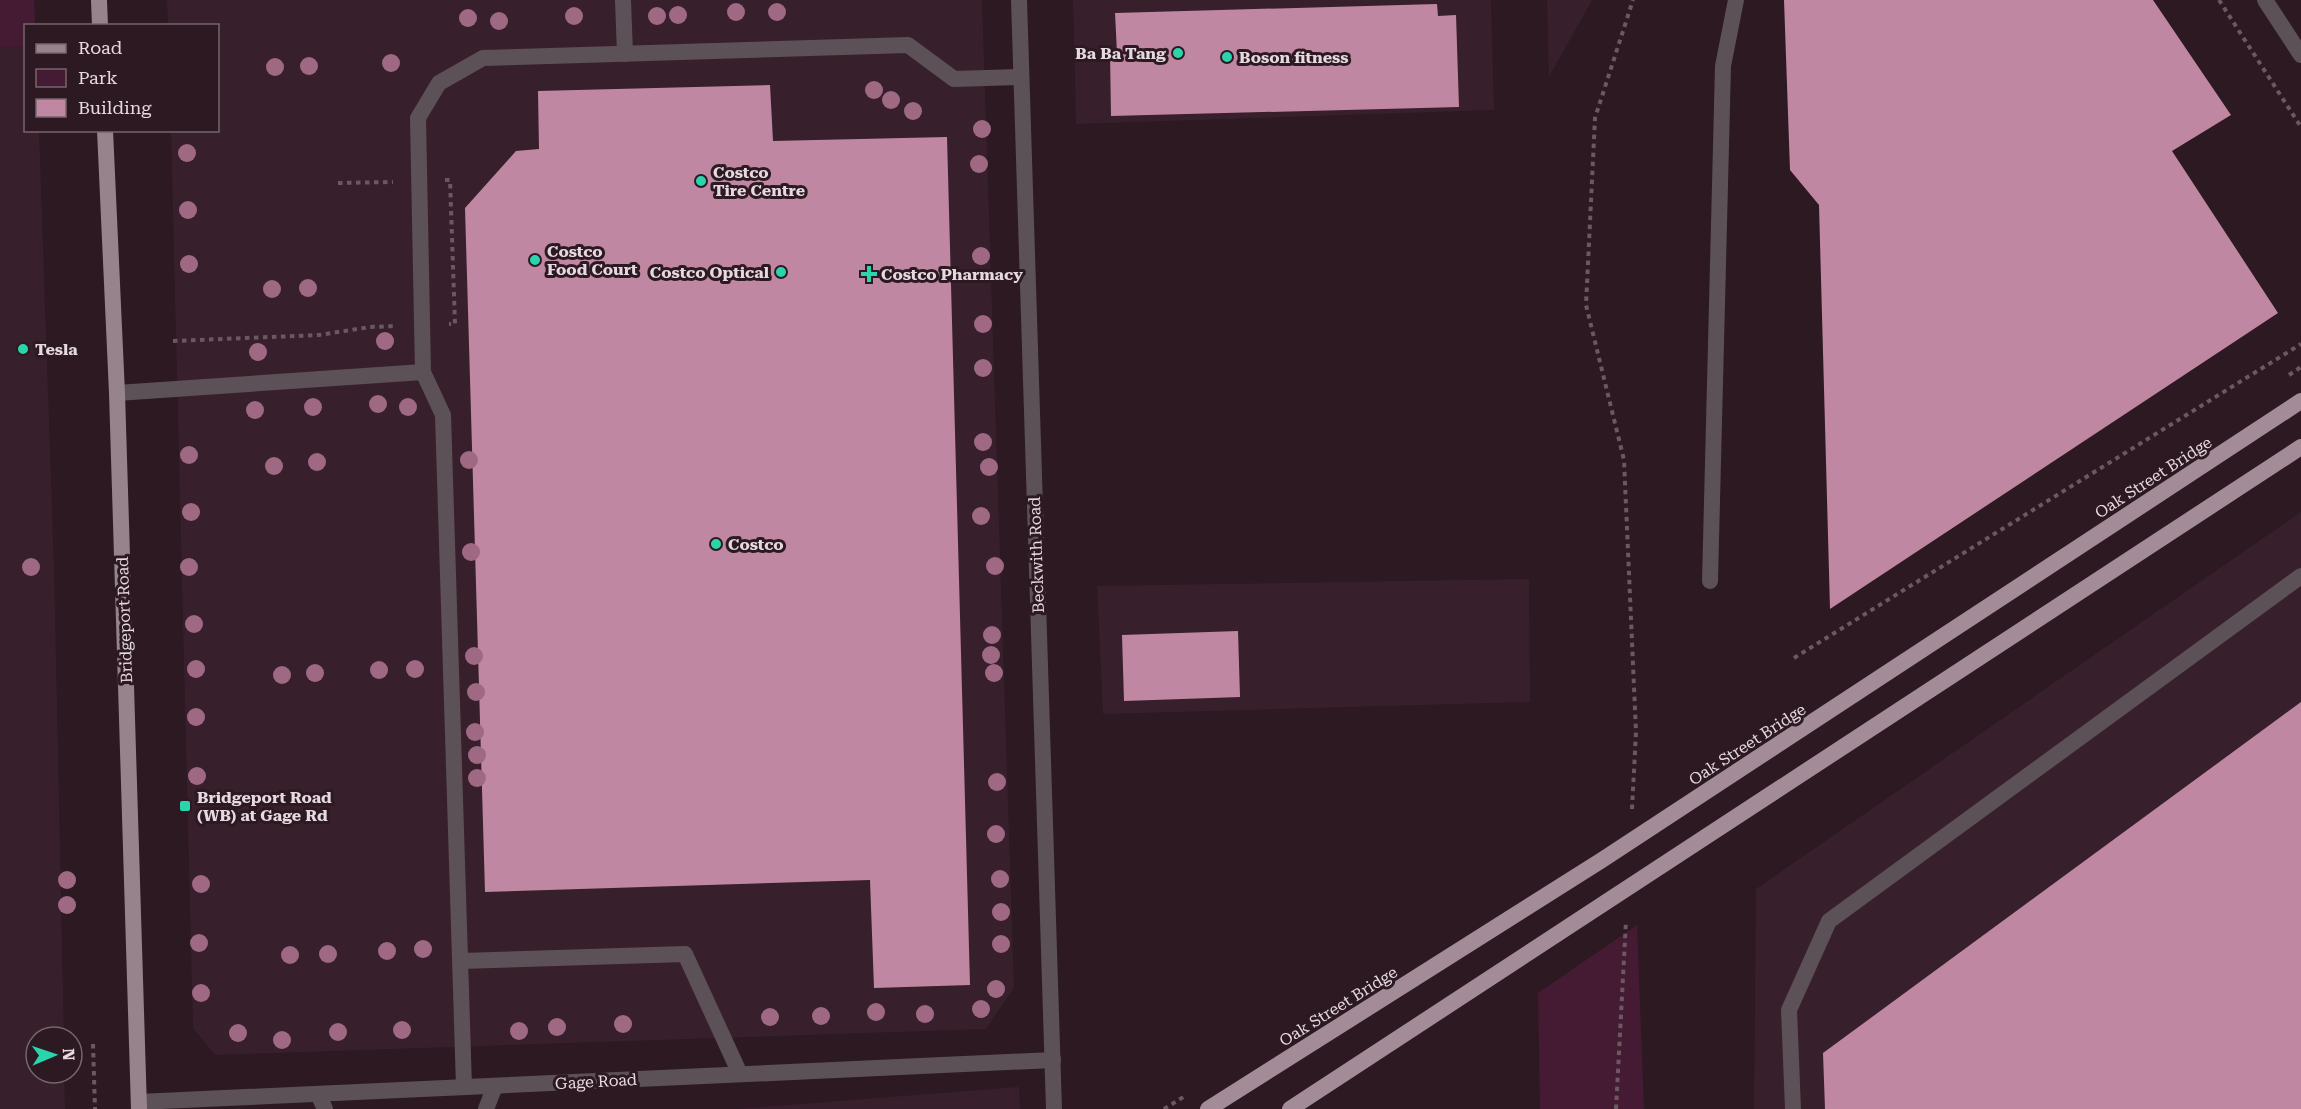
<svg xmlns="http://www.w3.org/2000/svg" width="2301" height="1109" viewBox="0 0 2301 1109" font-family="'Roboto Serif',serif">
<rect width="100%" height="100%" fill="#2c1922"/>
<g fill="#381f2c">
<path d="M167 0H982L1014 988 986 1029 215 1055 193 1028 171 131 218 130V26L168 25Z"/>
<path d="M1073 0H1491L1494 110 1076 124Z"/>
<path d="M1547 0H1592L1549 77Z"/>
<path d="M25 46 26 130 39 131 54 567 64 1037H36V1073H64L65 1109H0V47Z"/>
<path d="M2301 512V1109H1754L1756 889Z"/>
<path d="M1529 579 1530 702 1103 714 1097 586Z"/>
<path d="M1019 1087 1020 1109H737Z"/>
</g>
<g fill="#451b33">
<path d="M0 0H34L35 25 26 26 25 46 0 47Z"/>
<path d="M1637 925 1644 1109H1540L1538 993Z"/>
</g>
<g fill="#c087a3">
<path d="M1784 0H2153L2231 115 2172 151 2278 313 1830 609 1819 205 1790 170Z"/>
<path d="M1437 4 1438 16 1456 15 1459 107 1111 116 1110 53H1117L1115 13Z"/>
<path d="M770 85 773 141 947 137 970 985 874 988 870 880 485 892 465 208 516 151 539 149 538 91Z"/>
<path d="M1238 631 1240 697 1124 701 1122 635Z"/>
<path d="M2301 702V1109H1825L1823 1053Z"/>
</g>
<g fill="none" stroke-linecap="round" stroke-linejoin="round">
<g stroke="#6a5961" stroke-width="4" stroke-dasharray="4.5 4.5" stroke-linecap="butt">
<path d="M2219 0 2301 127"/>
<path d="M445 180H450L455 324H449"/>
<path d="M338 183 393 182"/>
<path d="M173 341 319 335 370 327 397 326"/>
<path d="M1794 658 2301 344"/>
<path d="M1632 809 1636 732 1624 460 1586 305 1595 118 1633 0"/>
<path d="M93 1044 95 1109"/>
<path d="M1616 1109 1626 921"/>
</g>
<g stroke="#5b5156" stroke-width="16">
<path d="M623 0 625 54"/>
<path d="M117 393 423 372"/>
<path d="M1710 581 1723 66 1736 0"/>
<path d="M461 961 685 954 740 1074"/>
<path d="M464 1087 443 415 423 372 418 118 439 83 483 58 908 45 954 79 1021 77"/>
<path d="M318 1094 325 1109"/>
<path d="M486 1109 495 1086"/>
<path d="M1793 1109 1789 1010 1829 921 2301 576"/>
</g>
<g stroke="#5b5156" stroke-width="16">
<path d="M1019 0 1054 1109"/>
<path d="M139 1102 1053 1060"/>
</g>
<path stroke="#5b5156" stroke-width="16" d="M2265 0 2301 55"/>
<g stroke="#97838c" stroke-width="16">
<path d="M99 0 100 26"/>
<path d="M105 130 117 393 139 1109"/>
</g>
<g stroke="#6a5961" stroke-width="4" stroke-dasharray="4.5 4.5" stroke-linecap="butt">
<path d="M2289 375 2301 367"/>
<path d="M1164 1109 1185 1096"/>
</g>
<g stroke="#a38c97" stroke-width="16">
<path d="M1208 1109 1602 860 2301 401"/>
<path d="M1290 1109 2301 447"/>
</g>
</g>
<g fill="#9f6984">
<circle cx="736" cy="12" r="9"/>
<circle cx="777" cy="12" r="9"/>
<circle cx="678" cy="15" r="9"/>
<circle cx="574" cy="16" r="9"/>
<circle cx="657" cy="16" r="9"/>
<circle cx="468" cy="18" r="9"/>
<circle cx="499" cy="21" r="9"/>
<circle cx="391" cy="63" r="9"/>
<circle cx="309" cy="66" r="9"/>
<circle cx="275" cy="67" r="9"/>
<circle cx="874" cy="90" r="9"/>
<circle cx="891" cy="100" r="9"/>
<circle cx="913" cy="111" r="9"/>
<circle cx="982" cy="129" r="9"/>
<circle cx="187" cy="153" r="9"/>
<circle cx="979" cy="164" r="9"/>
<circle cx="188" cy="210" r="9"/>
<circle cx="981" cy="256" r="9"/>
<circle cx="189" cy="264" r="9"/>
<circle cx="308" cy="288" r="9"/>
<circle cx="272" cy="289" r="9"/>
<circle cx="983" cy="324" r="9"/>
<circle cx="385" cy="341" r="9"/>
<circle cx="258" cy="352" r="9"/>
<circle cx="983" cy="368" r="9"/>
<circle cx="378" cy="404" r="9"/>
<circle cx="313" cy="407" r="9"/>
<circle cx="408" cy="407" r="9"/>
<circle cx="255" cy="410" r="9"/>
<circle cx="983" cy="442" r="9"/>
<circle cx="189" cy="455" r="9"/>
<circle cx="469" cy="460" r="9"/>
<circle cx="317" cy="462" r="9"/>
<circle cx="274" cy="466" r="9"/>
<circle cx="989" cy="467" r="9"/>
<circle cx="191" cy="512" r="9"/>
<circle cx="981" cy="516" r="9"/>
<circle cx="471" cy="552" r="9"/>
<circle cx="995" cy="566" r="9"/>
<circle cx="31" cy="567" r="9"/>
<circle cx="189" cy="567" r="9"/>
<circle cx="194" cy="624" r="9"/>
<circle cx="992" cy="635" r="9"/>
<circle cx="991" cy="655" r="9"/>
<circle cx="474" cy="656" r="9"/>
<circle cx="196" cy="669" r="9"/>
<circle cx="415" cy="669" r="9"/>
<circle cx="379" cy="670" r="9"/>
<circle cx="315" cy="673" r="9"/>
<circle cx="994" cy="673" r="9"/>
<circle cx="282" cy="675" r="9"/>
<circle cx="476" cy="692" r="9"/>
<circle cx="196" cy="717" r="9"/>
<circle cx="475" cy="732" r="9"/>
<circle cx="477" cy="755" r="9"/>
<circle cx="197" cy="776" r="9"/>
<circle cx="477" cy="778" r="9"/>
<circle cx="997" cy="782" r="9"/>
<circle cx="996" cy="834" r="9"/>
<circle cx="1000" cy="879" r="9"/>
<circle cx="67" cy="880" r="9"/>
<circle cx="201" cy="884" r="9"/>
<circle cx="67" cy="905" r="9"/>
<circle cx="1001" cy="912" r="9"/>
<circle cx="199" cy="943" r="9"/>
<circle cx="1001" cy="944" r="9"/>
<circle cx="423" cy="949" r="9"/>
<circle cx="387" cy="951" r="9"/>
<circle cx="328" cy="954" r="9"/>
<circle cx="290" cy="955" r="9"/>
<circle cx="996" cy="989" r="9"/>
<circle cx="201" cy="993" r="9"/>
<circle cx="981" cy="1009" r="9"/>
<circle cx="876" cy="1012" r="9"/>
<circle cx="925" cy="1014" r="9"/>
<circle cx="821" cy="1016" r="9"/>
<circle cx="770" cy="1017" r="9"/>
<circle cx="623" cy="1024" r="9"/>
<circle cx="557" cy="1027" r="9"/>
<circle cx="402" cy="1030" r="9"/>
<circle cx="519" cy="1031" r="9"/>
<circle cx="338" cy="1032" r="9"/>
<circle cx="238" cy="1033" r="9"/>
<circle cx="282" cy="1040" r="9"/>
</g>
<g fill="#2bd5ac" stroke="#2c1922" stroke-width="2">
<circle cx="1178" cy="53" r="6"/>
<circle cx="1227" cy="57" r="6"/>
<circle cx="701" cy="181" r="6"/>
<circle cx="535" cy="260" r="6"/>
<circle cx="781" cy="272" r="6"/>
<path d="M866 265h6v6h6v6h-6v6h-6v-6h-6v-6h6z"/>
<circle cx="23" cy="349" r="6"/>
<circle cx="716" cy="544" r="6"/>
<rect x="179" y="800" width="12" height="12" rx="3"/>
</g>
<g text-anchor="middle" stroke-width="6" stroke-linejoin="round" paint-order="stroke">
<g font-size="16" font-weight="bold" fill="#e6d9df" stroke="#2c1922" text-anchor="start">
<text x="1166" y="59" text-anchor="end">Ba Ba Tang</text>
<text x="1239" y="63">Boson fitness</text>
<text x="713" y="178">Costco<tspan x="713" dy="18">Tire Centre</tspan></text>
<text x="547" y="257">Costco<tspan x="547" dy="18">Food Court</tspan></text>
<text x="769" y="278" text-anchor="end">Costco Optical</text>
<text x="881" y="280">Costco Pharmacy</text>
<text x="35" y="355">Tesla</text>
<text x="728" y="550">Costco</text>
<text x="197" y="803">Bridgeport Road<tspan x="197" dy="18">(WB) at Gage Rd</tspan></text>
</g>
<g font-size="16" fill="#e6d9df" stroke="#2c1922">
<text transform="translate(2153 477) rotate(-33)" y="6">Oak Street Bridge</text>
<text transform="translate(1036 555) rotate(-92)" y="6">Beckwith Road</text>
<text transform="translate(124 620) rotate(-92)" y="6">Bridgeport Road</text>
<text transform="translate(1747 744) rotate(-33)" y="6">Oak Street Bridge</text>
<text transform="translate(1338 1006) rotate(-32)" y="6">Oak Street Bridge</text>
<text transform="translate(596 1081) rotate(-3)" y="6">Gage Road</text>
</g>
</g>
<rect x="24" y="24" width="195" height="108" fill="#2c1922" stroke="#76666e" stroke-width="1.5"/>
<rect x="36" y="44" width="30" height="9" fill="#97838c" stroke="#76666e" stroke-width="1.5"/>
<text x="78" y="54" font-size="18" fill="#e6d9df">Road</text>
<rect x="36" y="69" width="30" height="18" fill="#451b33" stroke="#76666e" stroke-width="1.5"/>
<text x="78" y="84" font-size="18" fill="#e6d9df">Park</text>
<rect x="36" y="99" width="30" height="18" fill="#c087a3" stroke="#76666e" stroke-width="1.5"/>
<text x="78" y="114" font-size="18" fill="#e6d9df">Building</text>
<g transform="translate(54 1055) rotate(88)"><circle r="28" fill="#2c1922" stroke="#76666e" stroke-width="1.5"/>
<path d="M0-4.5L10 22L0 15L-10 22Z" fill="#2bd5ac"/>
<text y="-9" font-size="16" font-weight="bold" text-anchor="middle" fill="#e6d9df">N</text>
</g>
</svg>
